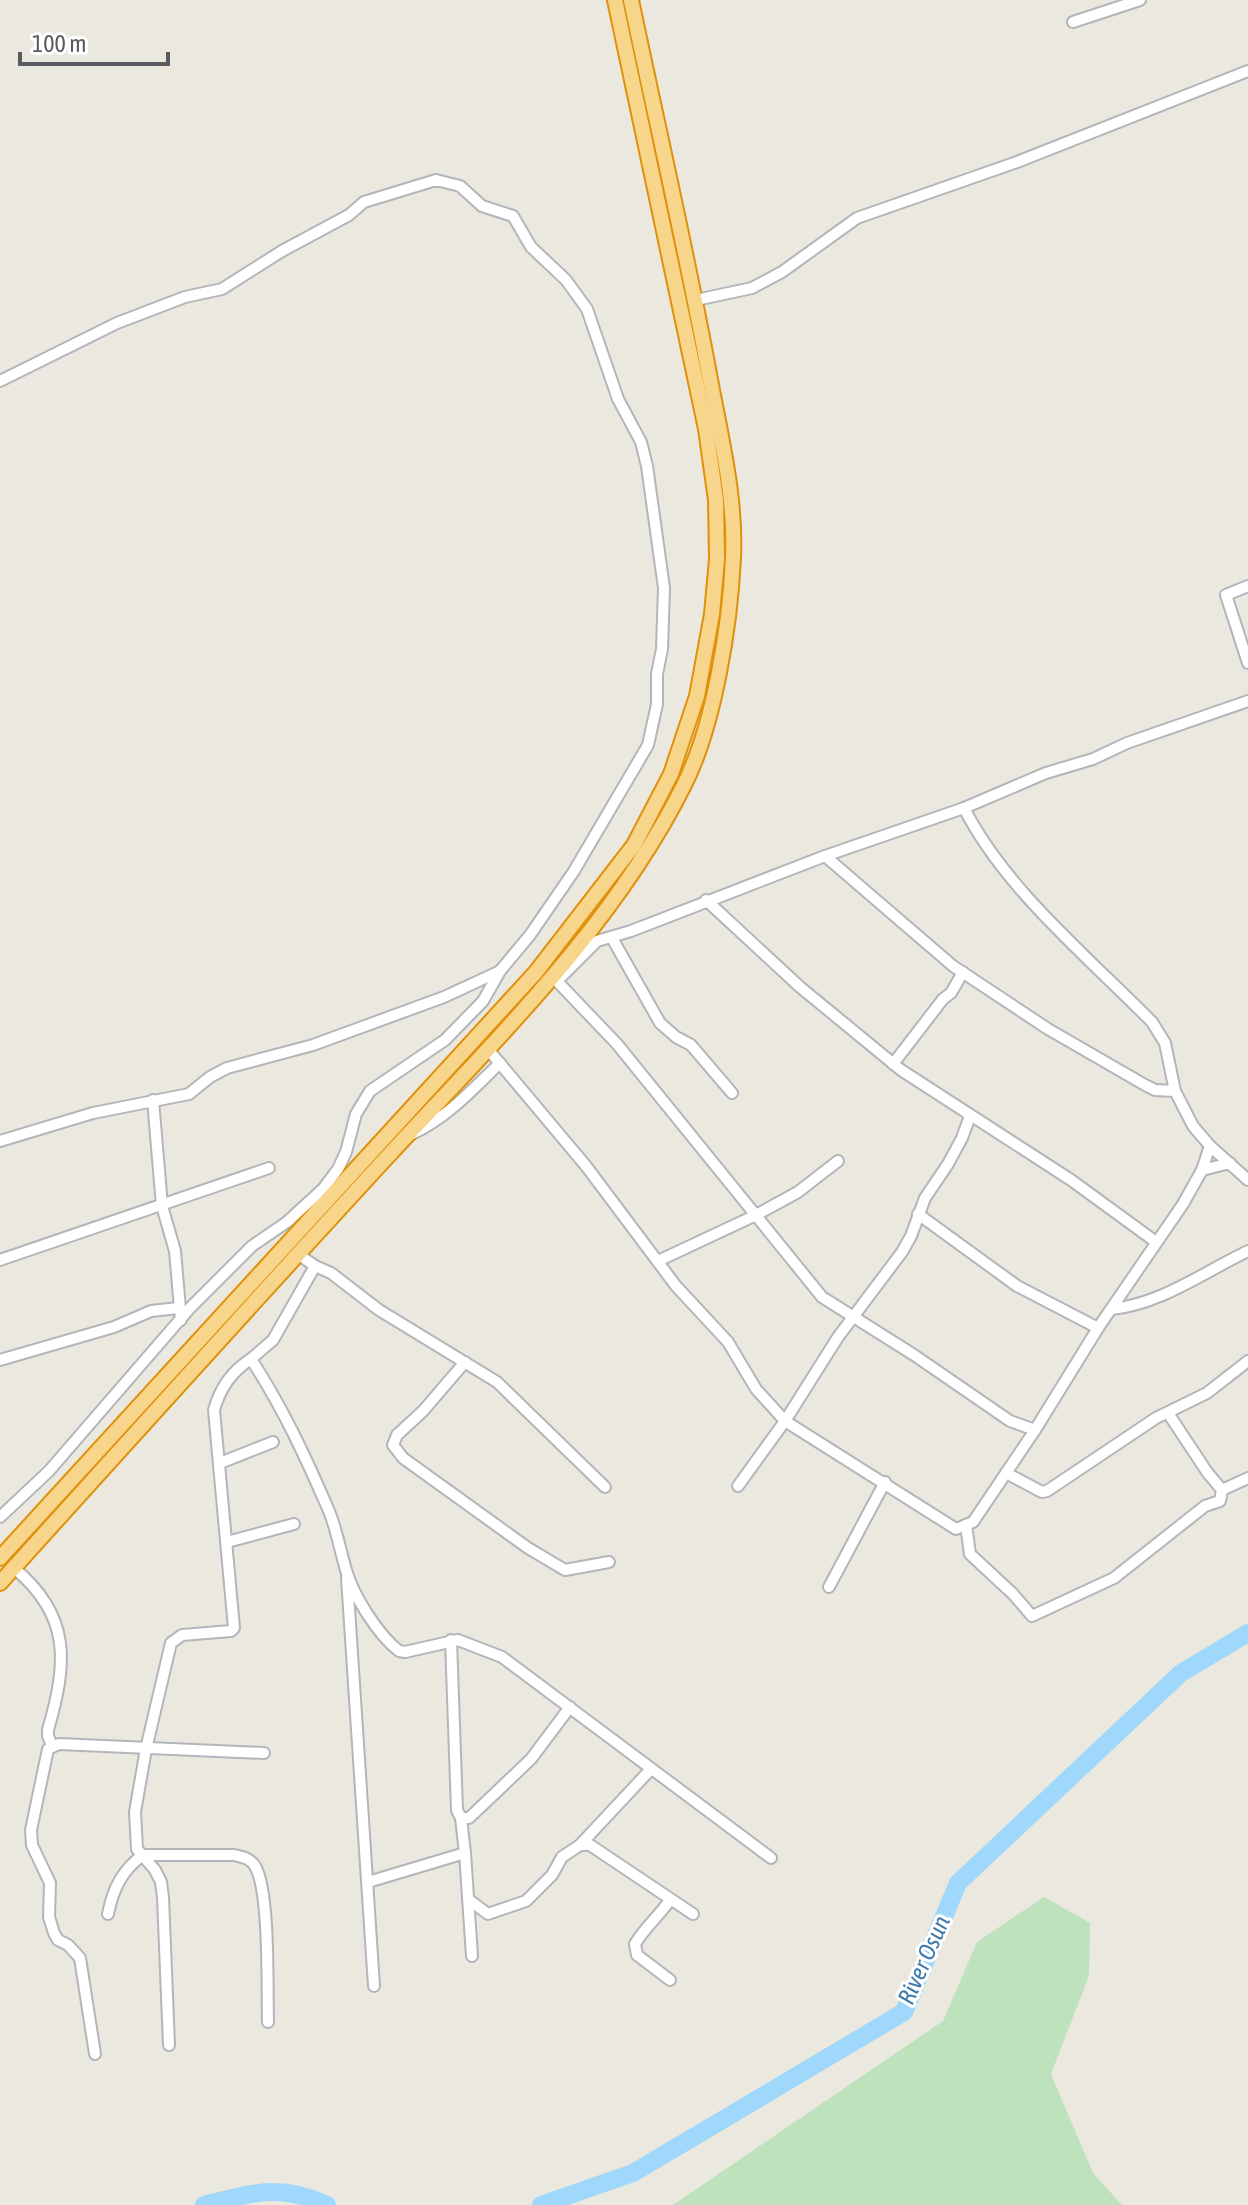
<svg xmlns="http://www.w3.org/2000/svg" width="1248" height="2205" viewBox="0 0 1248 2205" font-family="'Asap Condensed',sans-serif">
<rect width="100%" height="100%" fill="#ebe8df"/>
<path fill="#bee2bc" d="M1044 1897 1090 1923 1089 1976 1051 2074 1093 2173 1122 2205H673L943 2021 977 1942Z"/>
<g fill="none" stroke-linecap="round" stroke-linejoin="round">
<g stroke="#9fd8fb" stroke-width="18">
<path d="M204 2205C252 2193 280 2183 327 2205"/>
<path d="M541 2205 633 2173 904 2012 958 1883 1181 1673 1248 1633"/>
</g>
<defs>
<g id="minor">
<path d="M1073 22 1140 0"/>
<path d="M696 300 752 288 782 272 857 218 1017 162 1248 71"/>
<path d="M0 381 117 323 185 297 222 289 282 251 349 215 364 202 423 184 436 180 460 186 482 206 513 216 531 247 566 280 587 309 618 399 641 442 647 466 664 588 662 649 657 674V704L648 745 574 871 530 935 500 971 483 1001 445 1040 370 1091 356 1114 346 1152 338 1169 323 1189 287 1222 252 1246 190 1308 49 1471 0 1517"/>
<path d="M1248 586 1226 595 1248 663"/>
<path d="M964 808C1005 889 1089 958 1152 1022L1165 1043 1175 1091 1193 1126 1210 1146 1248 1180"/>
<path d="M825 856 953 966 1048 1029 1145 1085 1155 1090 1175 1091"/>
<path d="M706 900 800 987 901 1070 1071 1180 1156 1242"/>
<path d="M612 938 660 1023 676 1037 691 1045 732 1093"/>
<path d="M553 977 617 1044 822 1297 914 1355 1010 1421 1035 1430"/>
<path d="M558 980 597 941 631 931 825 856 964 808 1046 773 1093 759 1127 743 1248 701"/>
<path d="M487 1048 586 1166 676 1286 728 1342 756 1389 785 1421 956 1529 973 1522 1035 1430 1098 1328 1183 1204 1202 1170 1210 1146"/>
<path d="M893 1064 943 999 951 993 963 972"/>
<path d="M153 1100 162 1206 175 1251 181 1320"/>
<path d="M412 1134C447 1118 473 1089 500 1063"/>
<path d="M0 1141 93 1113 189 1094 210 1077 227 1068 313 1045 444 997 498 972"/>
<path d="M1202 1170 1230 1163"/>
<path d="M918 1214 1017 1286 1098 1328"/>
<path d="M298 1254 315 1266 331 1273 379 1310 497 1382 605 1487"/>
<path d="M0 1260 269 1168"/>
<path d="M658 1261 756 1215 798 1192 838 1161"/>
<path d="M315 1266 273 1340 251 1359C283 1408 306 1458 329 1511 337 1531 340 1550 346 1570 353 1595 378 1635 399 1651L405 1652 458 1640 502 1657 771 1858"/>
<path d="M1112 1309C1161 1304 1204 1272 1248 1251"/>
<path d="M0 1360 114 1327 151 1311 178 1308"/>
<path d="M465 1362 423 1411 397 1435 393 1445 403 1458 528 1548 565 1570 609 1562"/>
<path d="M220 1463 273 1442"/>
<path d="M1006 1473 1042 1492 1047 1491 1156 1418 1207 1393 1248 1361"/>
<path d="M738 1486 785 1421 838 1337 902 1252 911 1236 925 1198 948 1164 962 1138 970 1116"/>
<path d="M1222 1490 1248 1478"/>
<path d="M966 1525 970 1554 1013 1594 1032 1616 1114 1578 1205 1506 1220 1501 1222 1490 1207 1472 1168 1413"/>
<path d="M227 1542 294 1524"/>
<path d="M14 1568C72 1616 67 1664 48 1730V1736L52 1745"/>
<path d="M347 1578 374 1986"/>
<path d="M829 1587 885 1482"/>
<path d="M451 1640 457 1810 461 1818H469L531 1759 570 1707"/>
<path d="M580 1845 651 1769"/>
<path d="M465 1853 472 1956"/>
<path d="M368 1882 465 1853 461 1818"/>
<path d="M468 1899 488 1914 526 1901 552 1875 562 1857 580 1845H590L693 1914"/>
<path d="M670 1900C659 1916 644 1928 635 1944L637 1955 670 1980"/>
<path d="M108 1914C113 1889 122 1870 143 1855H234C242 1857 250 1858 255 1866 270 1891 267 1989 268 2022"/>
<path d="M169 2045 163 1897 161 1882 155 1870 137 1849 135 1812 146 1749 171 1643 182 1635 231 1631 234 1628 214 1410C220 1388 232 1371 251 1359"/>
<path d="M95 2054 80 1958 68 1945 58 1940 54 1933 49 1917 50 1883 32 1845 31 1830 48 1749 59 1744 264 1753"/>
</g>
<g id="highway">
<path d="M0 1558 536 972 634 845 671 774 697 696 712 614 717 559 716 500 706 429 615 0"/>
<path d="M0 1583C129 1440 258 1297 389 1155 494 1041 614 926 684 785 714 726 730 625 733 558 736 496 720 435 709 374 686 249 657 125 631 0"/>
</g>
</defs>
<use href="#minor" stroke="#b2b6ba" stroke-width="14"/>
<use href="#highway" stroke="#e0900a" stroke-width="18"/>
<use href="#minor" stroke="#fff" stroke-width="10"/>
<use href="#highway" stroke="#f7d58a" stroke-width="14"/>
</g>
<g text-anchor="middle" stroke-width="6" stroke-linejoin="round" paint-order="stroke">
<g font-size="24" font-style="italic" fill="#3f7aab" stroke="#fff">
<text transform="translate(924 1960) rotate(-66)" y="8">River Osun</text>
</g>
</g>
<path d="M20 52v12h148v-12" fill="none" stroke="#585c60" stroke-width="4"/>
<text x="32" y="52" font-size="24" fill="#585c60" stroke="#ffffff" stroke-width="6" paint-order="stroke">100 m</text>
</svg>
